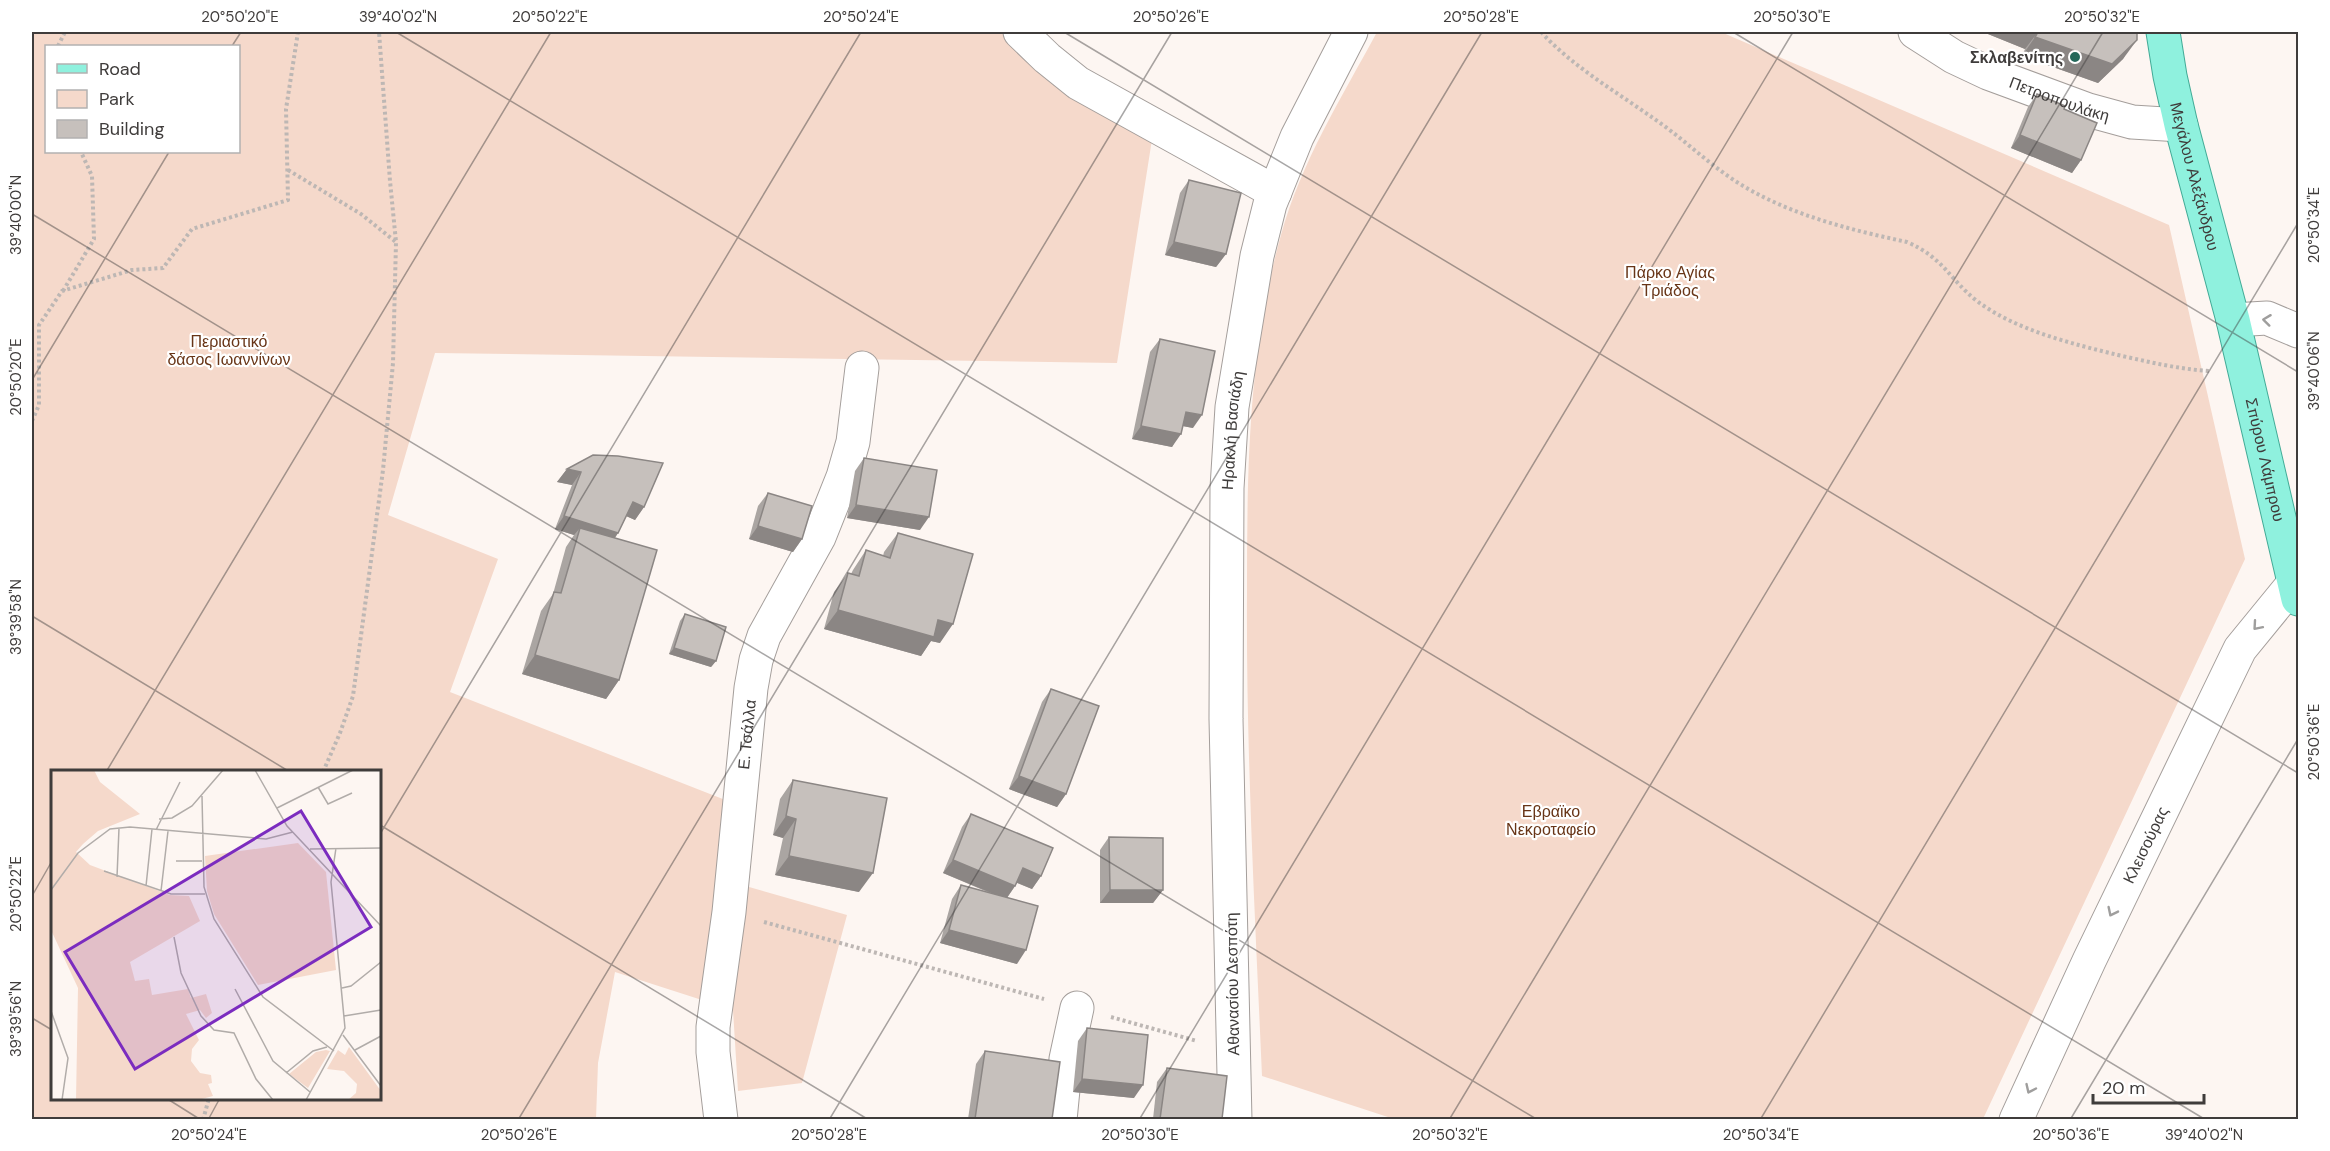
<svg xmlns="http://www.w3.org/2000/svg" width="2330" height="1151" viewBox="0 0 2330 1151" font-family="'DM Sans',sans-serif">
<rect width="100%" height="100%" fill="#fdf6f2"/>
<g fill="#f5d9cb" fill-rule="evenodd">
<path d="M32 32H1007L1153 133 1117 363 435 353 388 515 498 559 450 692 733 803 721 879 847 915 802 1083 738 1091 733 1010 615 972 598 1063 596 1119H32ZM46 46H238V152H46ZM52 772H380V1098H52Z"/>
<path d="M1377 32H1721L2169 225 2245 559 1983 1119H1394L1262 1076C1255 915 1246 754 1247 592 1247 471 1248 352 1281 235 1301 162 1342 97 1377 32Z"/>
</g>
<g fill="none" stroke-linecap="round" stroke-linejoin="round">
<defs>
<g id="minor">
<path d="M1020 32 1047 58 1078 83 1275 192"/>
<path id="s1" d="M1915 32 1954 57 1988 73 2088 110 2132 122 2181 125"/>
<path d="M2233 320 2267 318 2298 331"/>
<path id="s2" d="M721 1120 713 1052V1027L729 912 751 688 756 660 764 636 819 537 843 477 853 442 862 368"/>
<path d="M1060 1120 1066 1059 1077 1008"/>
<path id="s3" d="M1235 1120 1226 719 1227 488 1232 407 1257 256 1270 204 1297 137 1351 32"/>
<path id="s4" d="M2016 1120 2089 961 2240 649 2298 578"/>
</g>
<g id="major">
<path id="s5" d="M2163 32 2170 76 2181 125 2233 320 2298 599"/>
</g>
</defs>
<use href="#minor" stroke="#a49e9b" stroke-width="35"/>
<use href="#major" stroke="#43ab97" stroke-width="35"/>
<g stroke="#bdb7b4" stroke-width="4" stroke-dasharray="3 3" stroke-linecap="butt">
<path d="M1541 32C1572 66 1615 91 1653 118 1683 138 1709 165 1740 184 1790 215 1851 230 1907 242 1944 258 1949 279 1977 301 2015 330 2073 344 2118 355 2149 362 2178 369 2209 371"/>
<path d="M58 46 65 32"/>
<path d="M288 170 361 214 396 242"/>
<path d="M63 291 94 239 92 176 81 152"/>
<path d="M32 421 39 405V325L62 291 132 270 163 268 192 229 288 200 286 109 298 32"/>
<path d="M323 772 340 733 353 696 383 470 393 363 396 242 390 181 379 32"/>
<path d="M764 922 1044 999"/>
<path d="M1111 1017 1197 1041"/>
<path d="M203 1120 209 1098"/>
</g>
<use href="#minor" stroke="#fff" stroke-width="33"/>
<use href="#major" stroke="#8ff1de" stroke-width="33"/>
</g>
<g fill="#aaa5a2">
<path d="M1983 32H2137L2123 59 2098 83 2022 56 2025 49Z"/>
<path d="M2037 94 2064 109 2081 160 2072 173 2011 148 2028 107Z"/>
<path d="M1189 180 1226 254 1216 267 1165 255 1180 193Z"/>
<path d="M1160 339 1193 428 1183 426 1172 447 1132 439 1150 352Z"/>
<path d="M618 456 644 507 635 520 626 516 618 533 615 538 619 680 606 699 522 674 541 611 553 594 566 547 574 535 555 529 572 485 557 482 567 469Z"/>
<path d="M864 458 920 530 847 518 855 471Z"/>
<path d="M768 493 802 539 793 552 749 539 758 506Z"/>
<path d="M898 533 940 643 931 641 921 656 824 629 834 592 848 573 851 574 853 570 866 550 883 556 884 552Z"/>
<path d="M685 614 716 661 711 667 669 654 680 621Z"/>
<path d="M1051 689 1066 794 1057 807 1009 789 1042 702Z"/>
<path d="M793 780 859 892 775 875 783 838 773 835 780 799Z"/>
<path d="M971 814 1041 876 1032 889 1017 883 1007 898 1017 964 940 943 952 899 961 885 992 894 943 873 962 827Z"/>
<path d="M1109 837 1163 890 1153 903H1100V850Z"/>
<path d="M1087 1028 1134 1098 1073 1092 1078 1041Z"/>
<path d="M985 1051 1052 1119H968L976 1064Z"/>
<path d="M1167 1068 1222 1119H1153L1157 1082Z"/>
</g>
<g fill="#8b8684">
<path d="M1983 32H2038L2025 49Z"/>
<path d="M2035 37 2137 40 2123 59 2098 83 2022 56Z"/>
<path d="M2020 135 2081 160 2072 173 2011 148Z"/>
<path d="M1174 242 1226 254 1216 267 1165 255Z"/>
<path d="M1186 412 1202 415 1193 428 1177 425Z"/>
<path d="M1141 426 1181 434 1172 447 1132 439Z"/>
<path d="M567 469 581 472 572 485 557 482Z"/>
<path d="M633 502 644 507 635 520 624 515Z"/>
<path d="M856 505 929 517 920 530 847 518Z"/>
<path d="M564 516 618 533 609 546 580 528 574 535 555 529Z"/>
<path d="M758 526 802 539 793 552 749 539Z"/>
<path d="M838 610 938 620 953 624 940 643 931 641 921 656 824 629Z"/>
<path d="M674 648 716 661 711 667 669 654Z"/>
<path d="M535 655 619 680 606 699 522 674Z"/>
<path d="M1019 776 1066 794 1057 807 1009 789Z"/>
<path d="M786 816 796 819 783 838 773 835Z"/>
<path d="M789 856 873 873 859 892 775 875Z"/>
<path d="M953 860 1015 886 1006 899 943 873Z"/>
<path d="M1023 868 1041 876 1032 889 1013 881Z"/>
<path d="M1110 890H1163L1153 903H1100Z"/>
<path d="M949 930 1026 950 1017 964 940 943Z"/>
<path d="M1082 1079 1143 1085 1134 1098 1073 1092Z"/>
</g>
<g fill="#c6c0bc" stroke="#8b8684" stroke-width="1.5">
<path d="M2038 32H2137V40L2112 64 2035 37Z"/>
<path d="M2037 94 2065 106 2064 109 2097 123 2081 160 2020 135Z"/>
<path d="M1189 180 1241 193 1226 254 1174 242Z"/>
<path d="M1160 339 1215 351 1202 415 1186 412 1181 434 1141 426Z"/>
<path d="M593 455 618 456 663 463 644 507 633 502 618 533 564 516 581 472 567 469Z"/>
<path d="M864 458 937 470 929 517 856 505Z"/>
<path d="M768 493 812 506 802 539 758 526Z"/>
<path d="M580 528 657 550 619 680 535 655 554 592 561 593Z"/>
<path d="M898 533 973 554 953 624 938 620 934 637 838 610 848 573 859 576 866 550 890 558Z"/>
<path d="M685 614 726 627 716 661 674 648Z"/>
<path d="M1051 689 1099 706 1066 794 1019 776Z"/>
<path d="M793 780 887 798 873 873 789 856 796 819 786 816Z"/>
<path d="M971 814 1053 848 1041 876 1023 868 1015 886 953 860Z"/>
<path d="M1109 837 1163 838V890H1110Z"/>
<path d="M961 885 1038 906 1026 950 949 930Z"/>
<path d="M1087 1028 1148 1035 1143 1085 1082 1079Z"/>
<path d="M985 1051 1060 1062 1052 1119H975Z"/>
<path d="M1167 1068 1227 1076 1222 1119H1160Z"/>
</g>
<defs><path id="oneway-chevron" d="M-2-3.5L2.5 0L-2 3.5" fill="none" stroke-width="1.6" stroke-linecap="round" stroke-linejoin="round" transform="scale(1.5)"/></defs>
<g stroke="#9f9e9d">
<use href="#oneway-chevron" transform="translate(2267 320) rotate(-173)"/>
<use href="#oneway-chevron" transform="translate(2257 626) rotate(131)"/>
<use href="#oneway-chevron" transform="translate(2112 912) rotate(116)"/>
<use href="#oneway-chevron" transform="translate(2030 1089) rotate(115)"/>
</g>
<path fill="none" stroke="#3f3c3b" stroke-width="1.5" stroke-opacity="0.45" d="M396 32 2206 1120M1064 32 2298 773M1733 32 2298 372M232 46 241 32M32 214 1538 1120M32 380 169 152M32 616 290 772M106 772 551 32M380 825 869 1120M380 834 861 32M32 896 52 861M32 1018 52 1030M166 1098 201 1120M208 1120 220 1098M518 1120 1172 32M829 1120 1482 32M1139 1120 1793 32M1449 1120 2103 32M1760 1120 2298 223M2070 1120 2298 739"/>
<circle fill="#24685a" stroke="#fff" stroke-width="2" cx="2075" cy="57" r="6"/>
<g text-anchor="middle" stroke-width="4.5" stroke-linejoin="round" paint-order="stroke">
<g font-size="16" font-weight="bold" fill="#3f3c3b" stroke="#fff" text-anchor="end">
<text x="2063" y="63">Σκλαβενίτης</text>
</g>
<g font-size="16" fill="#3f3c3b" stroke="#fff">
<text dy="6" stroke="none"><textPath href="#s1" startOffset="160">Πετροπουλάκη</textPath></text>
<text dy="6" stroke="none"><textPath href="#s5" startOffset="148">Μεγάλου Αλεξάνδρου</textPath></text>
<text dy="6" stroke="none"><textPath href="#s3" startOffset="690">Ηρακλή Βασιάδη</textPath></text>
<text dy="6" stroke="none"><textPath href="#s5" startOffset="440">Σπύρου Λάμπρου</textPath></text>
<text dy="6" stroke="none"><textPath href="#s2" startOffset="388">Ε. Τσάλλα</textPath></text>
<text dy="6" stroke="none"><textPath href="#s4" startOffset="304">Κλεισούρας</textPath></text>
<text transform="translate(1232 984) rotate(-91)" y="6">Αθανασίου Δεσπότη</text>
</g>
<g font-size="16" fill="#683517" stroke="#fff">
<text x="1670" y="278">Πάρκο Αγίας<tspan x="1670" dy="18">Τριάδος</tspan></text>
<text x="229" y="347">Περιαστικό<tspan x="229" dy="18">δάσος Ιωαννίνων</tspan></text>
<text x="1551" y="817">Εβραϊκο<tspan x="1551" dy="18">Νεκροταφείο</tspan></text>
</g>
</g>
<g transform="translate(51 770)">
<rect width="330" height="330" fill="#fdf6f2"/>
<path d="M0 0H43L49 12 89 44 47 61 32 74 25 82 39 95 119 125 138 126 149 151 79 192 84 211 98 209 101 225 137 219 140 228 155 224 161 243 155 248 149 240 135 244 148 270 141 279 140 291 149 303 160 305 161 313 157 314 162 326 147 330H25L27 218 0 160ZM247 73 275 102 285 200 207 215 163 144 156 121 154 86ZM298 277 330 321V330H297L305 323 306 314 293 301 276 299 287 280 294 285ZM275 280 279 281 257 318 238 304 265 282Z" fill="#f5d9cb"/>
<path fill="none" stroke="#b1aca9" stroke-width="1.5" d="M204 0 236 56 330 156M267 17 277 34 301 23M151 26 153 117 163 149 212 227 283 281M226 38 302 0M108 49 121 48 141 36 172 0M105 60 129 12M259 79 330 78M125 91H151M53 101 120 124H154M66 107 68 58M95 116 101 59M0 120 27 83 59 59 79 57 215 69 242 62M110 121 117 61M123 167 130 203 150 246 163 260 183 263 205 309 222 330M291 218 300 216 330 192M184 219 222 291 259 322M0 241 17 288 11 330M293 246 330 240M292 265 330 316M304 280 330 266M235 303 262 281 276 277M255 330 294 258 280 112 285 78"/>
<path fill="#7b2cbf" fill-opacity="0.15" stroke="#7b2cbf" stroke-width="3" d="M250 41 320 157 84 299 14 182Z"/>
<rect width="330" height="330" fill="none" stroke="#3f3c3b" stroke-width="3"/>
</g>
<rect width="2330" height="1151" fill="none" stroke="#ffffff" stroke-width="66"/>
<rect x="45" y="45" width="195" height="108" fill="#ffffff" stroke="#b2b1b1" stroke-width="1.5"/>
<rect x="57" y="64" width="30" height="9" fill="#8ff1de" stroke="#b2b1b1" stroke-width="1.5"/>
<text x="99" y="75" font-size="18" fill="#3f3c3b">Road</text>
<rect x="57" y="90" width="30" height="18" fill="#f5d9cb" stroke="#b2b1b1" stroke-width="1.5"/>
<text x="99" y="105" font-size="18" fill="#3f3c3b">Park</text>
<rect x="57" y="120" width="30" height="18" fill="#c6c0bc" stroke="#b2b1b1" stroke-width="1.5"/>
<text x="99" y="135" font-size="18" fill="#3f3c3b">Building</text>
<path d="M2093 1094v9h111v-9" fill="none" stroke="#3f3c3b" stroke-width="3"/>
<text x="2102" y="1094" font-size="18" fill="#3f3c3b" stroke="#ffffff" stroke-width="4.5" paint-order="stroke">20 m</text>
<rect x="33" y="33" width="2264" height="1085" fill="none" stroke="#3f3c3b" stroke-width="2"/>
<g font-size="15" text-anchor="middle" fill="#3f3c3b">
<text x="240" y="22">20°50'20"E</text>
<text x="398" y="22">39°40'02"N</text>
<text x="550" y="22">20°50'22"E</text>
<text x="861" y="22">20°50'24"E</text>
<text x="1171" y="22">20°50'26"E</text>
<text x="1481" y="22">20°50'28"E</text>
<text x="1792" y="22">20°50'30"E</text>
<text x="2102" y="22">20°50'32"E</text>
<text transform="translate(16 215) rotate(-90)" y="5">39°40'00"N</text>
<text transform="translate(2314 225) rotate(-90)" y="5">20°50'34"E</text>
<text transform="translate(2314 371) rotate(-90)" y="5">39°40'06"N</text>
<text transform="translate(16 377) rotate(-90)" y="5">20°50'20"E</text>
<text transform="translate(16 617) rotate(-90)" y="5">39°39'58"N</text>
<text transform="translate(2314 742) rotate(-90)" y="5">20°50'36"E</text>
<text transform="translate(16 894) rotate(-90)" y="5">20°50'22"E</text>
<text transform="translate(16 1019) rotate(-90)" y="5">39°39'56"N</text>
<text x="209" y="1140">20°50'24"E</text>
<text x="519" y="1140">20°50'26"E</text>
<text x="829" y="1140">20°50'28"E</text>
<text x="1140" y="1140">20°50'30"E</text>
<text x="1450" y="1140">20°50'32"E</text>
<text x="1761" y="1140">20°50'34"E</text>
<text x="2071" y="1140">20°50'36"E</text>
<text x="2204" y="1140">39°40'02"N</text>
</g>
</svg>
